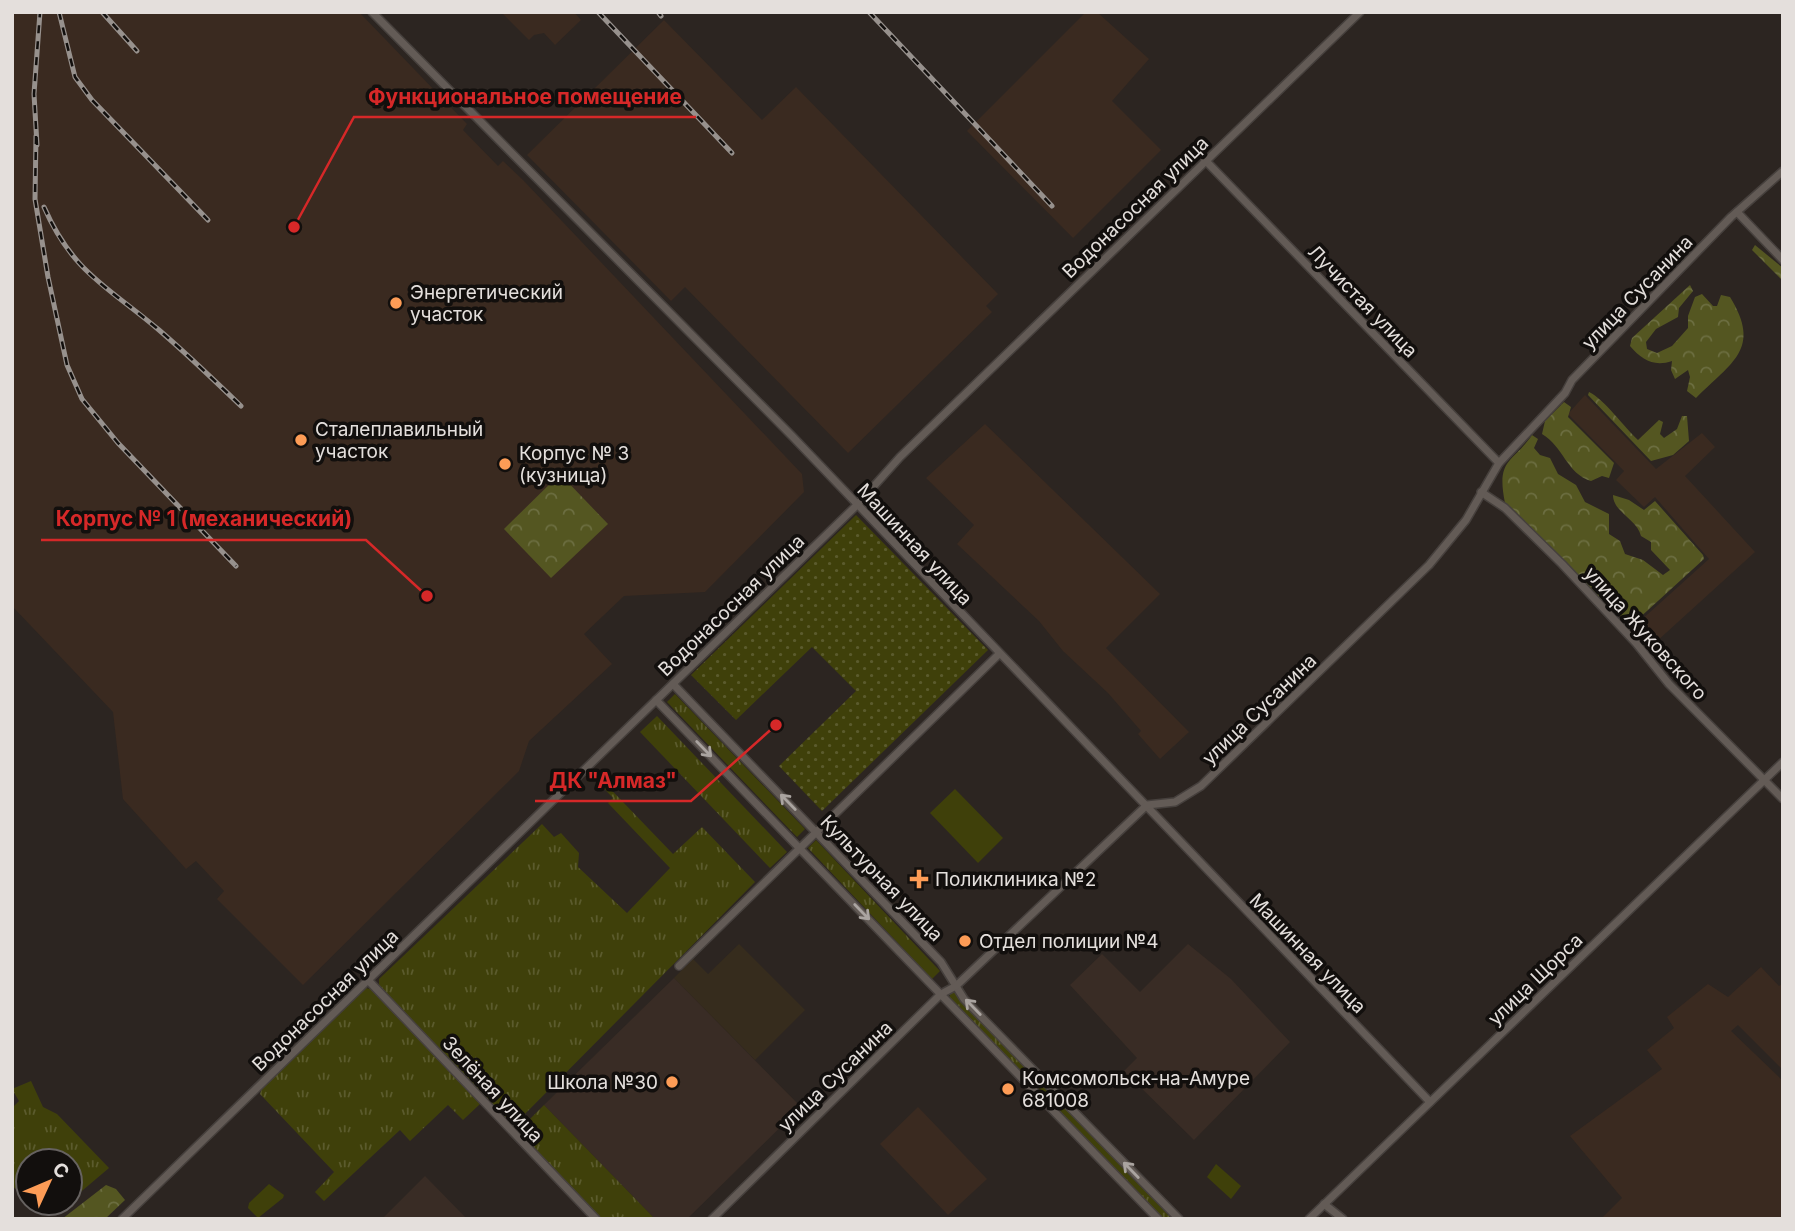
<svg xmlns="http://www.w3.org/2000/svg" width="1795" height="1231" viewBox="0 0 1795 1231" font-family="Inter,sans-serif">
<defs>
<pattern id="grass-tufts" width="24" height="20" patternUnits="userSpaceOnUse" patternTransform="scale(1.75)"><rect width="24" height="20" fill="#3f400a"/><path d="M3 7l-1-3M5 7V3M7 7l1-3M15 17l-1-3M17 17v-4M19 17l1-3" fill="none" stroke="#5b5b2d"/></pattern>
<pattern id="forest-crowns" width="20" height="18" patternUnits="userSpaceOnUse" patternTransform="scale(1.75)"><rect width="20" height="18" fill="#545621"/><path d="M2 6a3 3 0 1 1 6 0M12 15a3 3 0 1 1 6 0" fill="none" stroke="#6c6e41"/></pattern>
<pattern id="park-dots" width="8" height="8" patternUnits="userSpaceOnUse" patternTransform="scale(1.75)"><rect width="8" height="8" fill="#3f400a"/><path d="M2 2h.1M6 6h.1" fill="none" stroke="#5b5b2d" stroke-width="1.8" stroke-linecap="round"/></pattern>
</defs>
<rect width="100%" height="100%" fill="#2c2521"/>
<path fill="#362c1d" d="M739 944 805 1010 755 1060 674 978 693 959 708 974Z"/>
<g fill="#3a2a20">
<path d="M12 12H359L467 124 463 130 498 166 503 161 523 180 802 474 804 492 705 592 624 596 584 634 612 664 529 741 519 771 303 985 217 899 224 891 196 861 186 869 123 799 113 712 12 606Z"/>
<path d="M501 12H574L581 20 555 45 544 33 534 35 529 40Z"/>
<path d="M1086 12H1097L1149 59 1112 101 1161 150 1073 238 967 131Z"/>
<path d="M664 20 762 120 796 87 998 294 986 306 992 312 848 453 685 287 671 301 527 155Z"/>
<path d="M1585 395 1656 469 1702 433 1715 447 1685 476 1755 552 1656 642 1639 622 1709 559 1655 497 1644 507 1616 480 1624 471 1568 414Z"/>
<path d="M985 424 1160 594 1106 648 1189 732 1160 759 1138 734 1141 731 1108 693 1063 651 1039 621 957 544 974 525 926 478Z"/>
<path d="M1761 967 1779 986 1783 983V1070L1738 1025 1731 1031 1783 1081V1219H1601L1622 1198 1570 1136 1662 1069 1647 1050 1674 1028 1667 1017 1708 984 1728 997Z"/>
<path d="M918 1107 987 1179 948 1215 880 1144Z"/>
</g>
<g fill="#392c25">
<path d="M1188 944 1231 979 1290 1042 1194 1140 1124 1071 1137 1058 1070 985 1102 954 1140 992Z"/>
<path d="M674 978 801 1107 687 1219H655L544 1105Z"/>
<path d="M425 1176 467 1219H382Z"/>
</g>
<g fill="url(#grass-tufts)">
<path d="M675 694 805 829 797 837 667 702Z"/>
<path d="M657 716 787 852 770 868 640 732Z"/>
<path d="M596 774 673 854 702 827 755 882 512 1127 379 986V979L542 824 554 837 561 833 579 853 578 867 627 913 670 868 608 803 613 798 595 779 587 782Z"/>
<path d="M816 840 940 971 932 979 808 848Z"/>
<path d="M366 988 374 990 480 1104 463 1120 448 1105 410 1141 400 1130 324 1201 315 1192 334 1172 260 1094 262 1088Z"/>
<path d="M951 992 955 993 1172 1219H1162L949 998Z"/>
<path d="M31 1081 43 1107 57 1114 109 1168 70 1201V1161H28V1198L12 1186V1108L19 1101 12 1089Z"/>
<path d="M544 1105 655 1219H602L517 1132Z"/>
</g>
<g fill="url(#forest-crowns)">
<path d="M1755 245 1783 268V281L1752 250Z"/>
<path d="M1690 285 1693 291 1679 308 1678 317 1656 329 1646 342 1647 349 1657 353 1672 346 1688 328V316L1695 297 1702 294 1713 306H1717L1721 295 1730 297C1762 349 1732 362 1696 398L1687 391 1690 377 1688 370 1675 379 1671 370 1672 361C1654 367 1642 360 1630 346L1632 338Z"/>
<path d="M1589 392C1604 399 1625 428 1638 440L1659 420 1663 422 1660 434 1664 438 1677 429 1682 416H1687L1689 441 1673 455 1651 461 1588 395Z"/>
<path d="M1564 402 1571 407 1568 417 1614 463 1609 478 1602 476 1591 481C1567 474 1563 446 1542 434L1545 421Z"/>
<path d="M1532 435 1538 439 1534 448 1540 455 1550 458 1558 474 1576 485 1585 502 1609 514V534L1620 541 1625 554 1643 560 1663 575 1670 570 1651 550V542L1641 536C1637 519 1613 512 1613 495L1629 500 1644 510 1655 501 1703 555 1704 559 1636 621H1628L1612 611 1505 503C1496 458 1512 464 1532 435Z"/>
<path d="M560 474 608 524 551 578 504 529Z"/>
<path d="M106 1185 116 1189 125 1200 105 1219H62Z"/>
</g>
<path fill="url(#park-dots)" d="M856 515 988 650 822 811 779 766 856 691 812 647 736 720 691 675Z"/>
<g fill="#3f400a">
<path d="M955 789 1003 838 978 863 930 813Z"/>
<path d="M1216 1164 1241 1186 1231 1199 1207 1177Z"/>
<path d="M269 1184 284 1195 283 1198 258 1218 248 1208 249 1203Z"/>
</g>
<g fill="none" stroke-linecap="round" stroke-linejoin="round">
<defs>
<g id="minor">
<path d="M372 12 792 436 1430 1102"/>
<path d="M1205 160 1499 463"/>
<path d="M1737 212 1783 260"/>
<path d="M1481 492 1505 508 1562 564 1636 643 1669 684 1783 799"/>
<path d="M673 684 941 962 964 999 1179 1219"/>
<path d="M656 700 1158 1219"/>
<path d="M679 966 998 655"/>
<path d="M368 980 596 1219"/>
<path d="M1324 1204 1343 1219"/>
<path d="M122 1219 857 505 900 457 1360 12"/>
<path d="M712 1219 941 994 956 986 1147 805 1175 802 1201 786 1429 565 1466 520 1499 463 1565 393 1572 380 1731 217 1783 171"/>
<path d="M1309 1219 1783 762"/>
</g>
</defs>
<use href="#minor" stroke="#46403d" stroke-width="10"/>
<use href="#minor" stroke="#635b56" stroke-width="7"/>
<defs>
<g id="rail">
<path d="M59 12 75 77 92 100 208 220"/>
<path d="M102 12 137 51"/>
<path d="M598 12 732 153"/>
<path d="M658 12 661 16"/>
<path d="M869 12 1052 206"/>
<path d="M36 136 35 199 48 277 67 365 82 399 118 443 236 566"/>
<path d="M37 145 34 94 40 12"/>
<path d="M44 207C73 273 107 286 159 330 187 354 214 380 241 406"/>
</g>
</defs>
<use href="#rail" stroke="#97918d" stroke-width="5"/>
<use href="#rail" stroke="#120f0d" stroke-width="2.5" stroke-dasharray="8" stroke-linecap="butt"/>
</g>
<defs><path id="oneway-shaft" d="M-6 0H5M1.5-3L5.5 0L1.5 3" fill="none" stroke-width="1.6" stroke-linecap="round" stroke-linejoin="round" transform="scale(1.75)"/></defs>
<g stroke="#aaa4a0">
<use href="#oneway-shaft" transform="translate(704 749) rotate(46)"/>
<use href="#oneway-shaft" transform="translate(788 802) rotate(-134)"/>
<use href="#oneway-shaft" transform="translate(862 912) rotate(46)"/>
<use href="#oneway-shaft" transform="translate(973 1007) rotate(-134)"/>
<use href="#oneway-shaft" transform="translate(1131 1170) rotate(-134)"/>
</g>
<g fill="#fd9c56" stroke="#120f0d" stroke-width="2.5">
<circle cx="396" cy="303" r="7"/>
<circle cx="301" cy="440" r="7"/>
<circle cx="505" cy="464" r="7"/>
<path d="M915.5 868.5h7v7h7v7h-7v7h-7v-7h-7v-7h7z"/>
<circle cx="965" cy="941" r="7"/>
<circle cx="672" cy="1082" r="7"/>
<circle cx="1008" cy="1089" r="7"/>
</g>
<g text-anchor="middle" stroke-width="7" stroke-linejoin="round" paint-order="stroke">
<g font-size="19" fill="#e4dfdc" stroke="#120f0d">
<text transform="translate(1135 207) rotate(-44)" y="7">Водонасосная улица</text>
<text transform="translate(1637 292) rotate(-46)" y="7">улица Сусанина</text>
<text transform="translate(1363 301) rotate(46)" y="7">Лучистая улица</text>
<text transform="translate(915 544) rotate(47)" y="7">Машинная улица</text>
<text transform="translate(731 605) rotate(-44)" y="7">Водонасосная улица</text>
<text transform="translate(1646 633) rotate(48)" y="7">улица Жуковского</text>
<text transform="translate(1259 709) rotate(-44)" y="7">улица Сусанина</text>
<text transform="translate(882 878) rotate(46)" y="7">Культурная улица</text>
<text transform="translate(1308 953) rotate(46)" y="7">Машинная улица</text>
<text transform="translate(1535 979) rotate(-44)" y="7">улица Щорса</text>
<text transform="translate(325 1000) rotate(-44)" y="7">Водонасосная улица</text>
<text transform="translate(835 1076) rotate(-44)" y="7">улица Сусанина</text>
<text transform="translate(493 1089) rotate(47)" y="7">Зелёная улица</text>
</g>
<g font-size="19" fill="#e4dfdc" stroke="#120f0d" text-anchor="start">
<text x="410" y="299">Энергетический<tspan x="410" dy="22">участок</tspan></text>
<text x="315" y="436">Сталеплавильный<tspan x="315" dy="22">участок</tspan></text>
<text x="519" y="460">Корпус № 3<tspan x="519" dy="22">(кузница)</tspan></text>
<text x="935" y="886">Поликлиника №2</text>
<text x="979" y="948">Отдел полиции №4</text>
<text x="1022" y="1085">Комсомольск-на-Амуре<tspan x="1022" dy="22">681008</tspan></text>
<text x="658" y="1089" text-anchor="end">Школа №30</text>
</g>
</g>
<path fill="none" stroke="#d62828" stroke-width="2.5" d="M294 227L354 117H696M427 596L366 540H41M776 725L691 801H535"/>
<g fill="#d62828" stroke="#120f0d" stroke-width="2.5">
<circle cx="294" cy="227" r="7"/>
<circle cx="427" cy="596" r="7"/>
<circle cx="776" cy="725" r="7"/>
</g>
<g font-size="21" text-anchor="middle" font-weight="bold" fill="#d62828" stroke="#120f0d" stroke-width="7" stroke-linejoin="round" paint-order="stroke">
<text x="525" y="104">Функциональное помещение</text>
<text x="204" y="526">Корпус № 1 (механический)</text>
<text x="613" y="788">ДК "Алмаз"</text>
</g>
<rect width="1795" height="1231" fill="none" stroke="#e4dfdc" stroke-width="28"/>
<g transform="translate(49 1182) rotate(46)"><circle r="33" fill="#120f0d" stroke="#666260" stroke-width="2"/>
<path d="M0-5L12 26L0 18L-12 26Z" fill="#fd9c56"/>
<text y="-10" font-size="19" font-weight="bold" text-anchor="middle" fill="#e4dfdc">С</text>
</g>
</svg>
